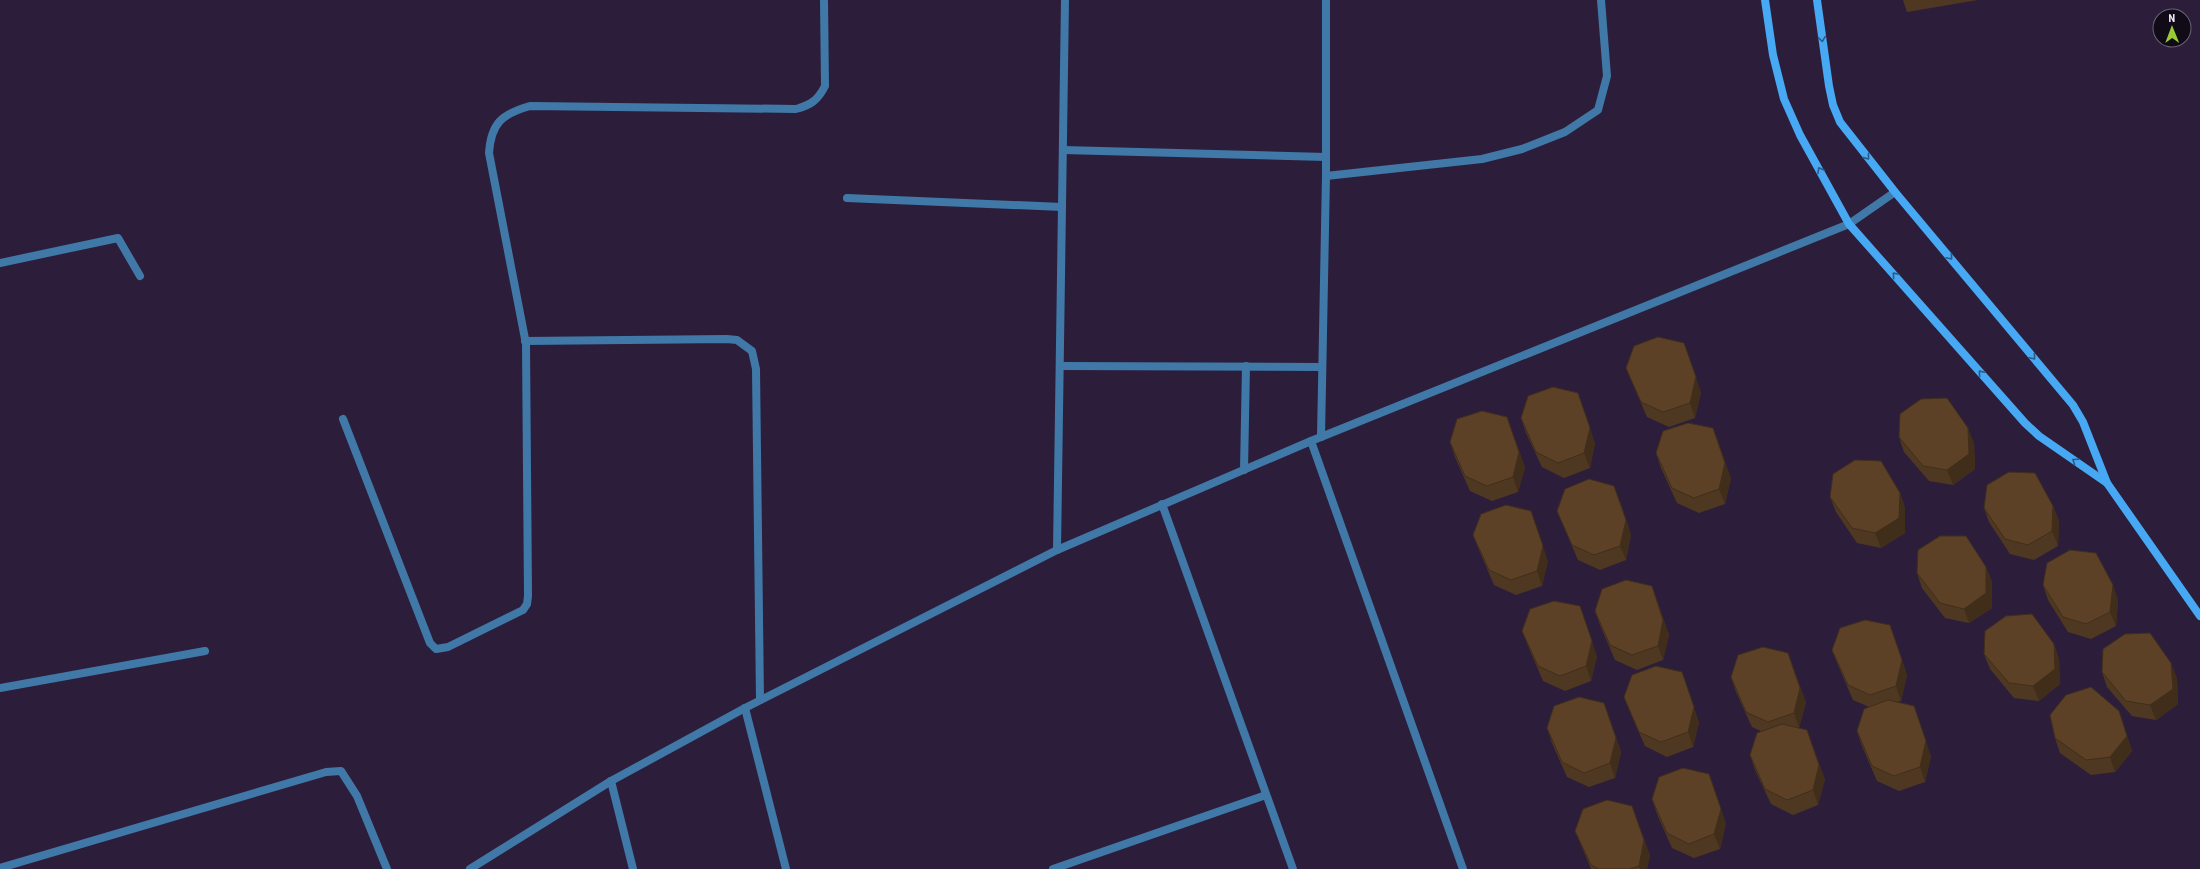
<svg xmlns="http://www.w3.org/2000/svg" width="2200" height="869" viewBox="0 0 2200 869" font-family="'Roboto Condensed',sans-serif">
<rect width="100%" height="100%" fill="#2c1e3b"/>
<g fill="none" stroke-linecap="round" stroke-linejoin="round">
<g stroke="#4079a8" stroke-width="8">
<path d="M1063 150 1326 157"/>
<path d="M1326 176 1482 159 1522 149 1565 132 1598 110 1607 76 1601 0"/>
<path d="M847 198 1062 207"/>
<path d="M0 263 118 238 140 276"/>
<path d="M525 341 727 339 737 340 752 351 756 369 760 700"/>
<path d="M1060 366 1322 367"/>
<path d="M343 419 430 643 436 649 448 647 523 610 527 604 528 596 526 344 489 153C491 123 502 114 530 106L796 109C811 105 818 100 825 86L824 0"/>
<path d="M1321 437 1326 176V0"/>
<path d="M1311 441 1463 869"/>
<path d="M1244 470 1246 366"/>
<path d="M1162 504 1293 869"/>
<path d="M1057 550 1065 0"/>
<path d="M0 688 205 651"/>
<path d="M745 708 786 869"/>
<path d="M611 781 633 869"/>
<path d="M0 868 326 772 341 771 357 796 387 869"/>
<path d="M470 869 611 781 745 708 1057 550 1311 441 1849 224 1895 192"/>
<path d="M1053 869 1266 795"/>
</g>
<g stroke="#47a8f4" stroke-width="8">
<path d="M1765 0 1773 55 1784 99 1800 135 1849 224 2025 423 2039 436 2107 483"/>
<path d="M1817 0 1829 86 1833 105 1840 122 1895 192 2073 405 2083 422 2107 483 2200 616"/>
</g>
</g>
<g fill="#4f3821">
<path d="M1903 0H1978L1907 12Z"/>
<path d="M1626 368 1701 392 1695 418 1669 427 1647 417Z"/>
<path d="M1521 418 1595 443 1590 468 1564 478 1542 467 1526 433Z"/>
<path d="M1899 437 1974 443 1975 469 1953 485 1929 481 1904 452Z"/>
<path d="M1450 442 1525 467 1518 492 1492 501 1470 491 1455 457Z"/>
<path d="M1656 453 1731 478 1725 504 1699 513 1677 503 1661 468Z"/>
<path d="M1900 493 1905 508V533L1881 548 1857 543 1836 512 1830 497Z"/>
<path d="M1620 501 1631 535 1626 560 1600 570 1578 560 1557 511Z"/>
<path d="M2053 506 2059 521 2058 546 2034 560 2010 554 1989 522 1984 508Z"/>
<path d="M1473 535 1548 561 1542 586 1516 595 1494 585 1479 550Z"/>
<path d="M1986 567 1992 582V608L1969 623 1945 618 1922 588 1917 573Z"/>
<path d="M2043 585 2118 600 2116 626 2091 639 2068 632 2048 600Z"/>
<path d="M1657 601 1669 635 1663 660 1637 670 1615 660 1600 625 1595 611Z"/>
<path d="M1890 625 1907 675 1901 701 1897 702 1931 756 1925 782 1899 791 1877 781 1862 746 1857 731 1869 707 1853 700 1838 665 1832 650Z"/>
<path d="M1522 631 1597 656 1591 681 1565 691 1543 681 1528 646Z"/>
<path d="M2054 644 2059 659 2060 684 2039 701 2014 698 1990 669 1984 654Z"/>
<path d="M2102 672 2177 678 2178 704 2156 720 2132 716 2107 687Z"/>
<path d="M1731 677 1806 702 1799 728 1825 779 1818 805 1793 815 1771 804 1755 770 1750 755 1761 731 1752 727 1736 692Z"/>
<path d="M1624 697 1699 722 1693 747 1667 757 1645 746 1630 712Z"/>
<path d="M1604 703 1621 752 1615 778 1589 787 1567 777 1552 743 1547 728Z"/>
<path d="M2119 711 2132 751 2115 772 2091 775 2060 753 2055 738Z"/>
<path d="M1652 799 1726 823 1720 849 1694 858 1672 848 1657 814Z"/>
<path d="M1575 831 1650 855 1647 869H1591L1581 845Z"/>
</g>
<g fill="#402e1b">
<path d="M1684 343 1701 392 1695 418 1690 403Z"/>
<path d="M1578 393 1595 443 1590 468 1584 453Z"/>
<path d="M1507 417 1525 467 1518 492 1513 477Z"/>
<path d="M1713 428 1731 478 1725 504 1719 489Z"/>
<path d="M1968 428 1974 443 1975 469 1953 485 1947 470Z"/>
<path d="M1614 486 1631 535 1626 560 1620 546Z"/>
<path d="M1900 493 1905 508V533L1881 548 1875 533Z"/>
<path d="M2053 506 2059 521 2058 546 2052 531Z"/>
<path d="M1531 511 1548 561 1542 586 1537 571Z"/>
<path d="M1986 567 1992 582V608L1969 623 1964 609Z"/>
<path d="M2113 585 2118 600 2116 626 2110 612Z"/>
<path d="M1652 586 1669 635 1663 660 1658 646Z"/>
<path d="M1580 606 1597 656 1591 681 1586 666Z"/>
<path d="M1890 625 1907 675 1901 701 1896 686Z"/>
<path d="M2054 644 2059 659 2060 684 2039 701 2033 686Z"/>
<path d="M1788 653 1806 702 1799 728 1794 713Z"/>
<path d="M2171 663 2177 678 2178 704 2156 720 2150 705Z"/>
<path d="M1682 672 1699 722 1693 747 1688 732Z"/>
<path d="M1604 703 1621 752 1615 778 1610 763Z"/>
<path d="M1914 706 1931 756 1925 782 1920 767Z"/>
<path d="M2119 711 2132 751 2115 772 2110 757Z"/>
<path d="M1807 730 1825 779 1818 805 1813 790Z"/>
<path d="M1709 774 1726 823 1720 849 1714 834Z"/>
<path d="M1632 806 1650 855 1647 869H1640L1639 866Z"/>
</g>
<g fill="#5c4126" stroke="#402e1b">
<path d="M1658 337 1684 343 1696 377 1690 403 1663 412 1641 402 1626 368 1634 346Z"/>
<path d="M1553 387 1578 393 1590 428 1584 453 1558 463 1536 452 1521 418 1528 396Z"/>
<path d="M1947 398 1968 428 1969 454 1947 470 1923 466 1899 437 1900 414 1921 399Z"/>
<path d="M1482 411 1507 417 1519 452 1513 477 1487 486 1465 476 1450 442 1457 419Z"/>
<path d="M1688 423 1713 428 1725 463 1719 489 1694 498 1672 488 1656 453 1663 431Z"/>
<path d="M1855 460 1881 461 1900 493 1899 518 1875 533 1852 528 1830 497 1833 474Z"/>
<path d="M2009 472 2035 473 2053 506 2052 531 2028 545 2005 539 1984 508 1987 485Z"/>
<path d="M1589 479 1614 486 1626 520 1620 546 1594 555 1572 545 1557 511 1565 489Z"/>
<path d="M1506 505 1531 511 1543 546 1537 571 1511 580 1489 570 1473 535 1481 514Z"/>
<path d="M1940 536H1966L1986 567V593L1964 609 1940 603 1917 573 1918 550Z"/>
<path d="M2070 550 2096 553 2113 585 2110 612 2086 624 2063 617 2043 585 2047 563Z"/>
<path d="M1626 580 1652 586 1663 620 1658 646 1632 655 1610 645 1595 611 1602 589Z"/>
<path d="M1554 601 1580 606 1592 641 1586 666 1560 676 1538 666 1522 631 1530 609Z"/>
<path d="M2032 614 2054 644 2055 669 2033 686 2009 683 1984 654 1985 631 2006 616Z"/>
<path d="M1865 620 1890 625 1902 660 1896 686 1870 695 1848 685 1832 650 1840 628Z"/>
<path d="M2150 633 2171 663 2173 689 2150 705 2126 701 2102 672 2103 649 2125 634Z"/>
<path d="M1763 647 1788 653 1800 688 1794 713 1768 722 1746 712 1731 677 1738 655Z"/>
<path d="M1656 666 1682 672 1694 707 1688 732 1661 742 1639 732 1624 697 1632 675Z"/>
<path d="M2091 687 2119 711 2127 736 2110 757 2086 760 2055 738 2050 715 2066 695Z"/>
<path d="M1579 697 1604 703 1616 738 1610 763 1584 773 1562 762 1547 728 1554 706Z"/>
<path d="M1888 700 1914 706 1926 741 1920 767 1894 776 1872 766 1857 731 1864 709Z"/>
<path d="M1782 724 1807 730 1819 765 1813 790 1787 800 1765 789 1750 755 1757 733Z"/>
<path d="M1683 768 1709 774 1721 809 1714 834 1689 844 1667 833 1652 799 1659 777Z"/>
<path d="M1607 800 1632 806 1644 840 1639 866 1630 869H1599L1591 865 1575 831 1583 809Z"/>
</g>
<defs><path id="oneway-chevron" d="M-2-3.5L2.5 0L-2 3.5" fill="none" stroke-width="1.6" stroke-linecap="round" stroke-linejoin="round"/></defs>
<g stroke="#2c5a86">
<use href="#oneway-chevron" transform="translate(1822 39) rotate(82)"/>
<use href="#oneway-chevron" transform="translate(1867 157) rotate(51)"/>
<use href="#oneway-chevron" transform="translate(1820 170) rotate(-119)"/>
<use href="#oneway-chevron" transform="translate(1950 257) rotate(50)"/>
<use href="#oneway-chevron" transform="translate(1895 275) rotate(-131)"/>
<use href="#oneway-chevron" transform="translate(2033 357) rotate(50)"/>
<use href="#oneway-chevron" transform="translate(1981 373) rotate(-131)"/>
<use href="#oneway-chevron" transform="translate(2075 461) rotate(-145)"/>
</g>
<g transform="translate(2172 28) rotate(359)"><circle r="19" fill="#110b18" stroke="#696272"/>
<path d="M0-3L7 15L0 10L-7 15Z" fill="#9bcb32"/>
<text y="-6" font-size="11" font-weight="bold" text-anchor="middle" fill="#eee5f9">N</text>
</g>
</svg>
